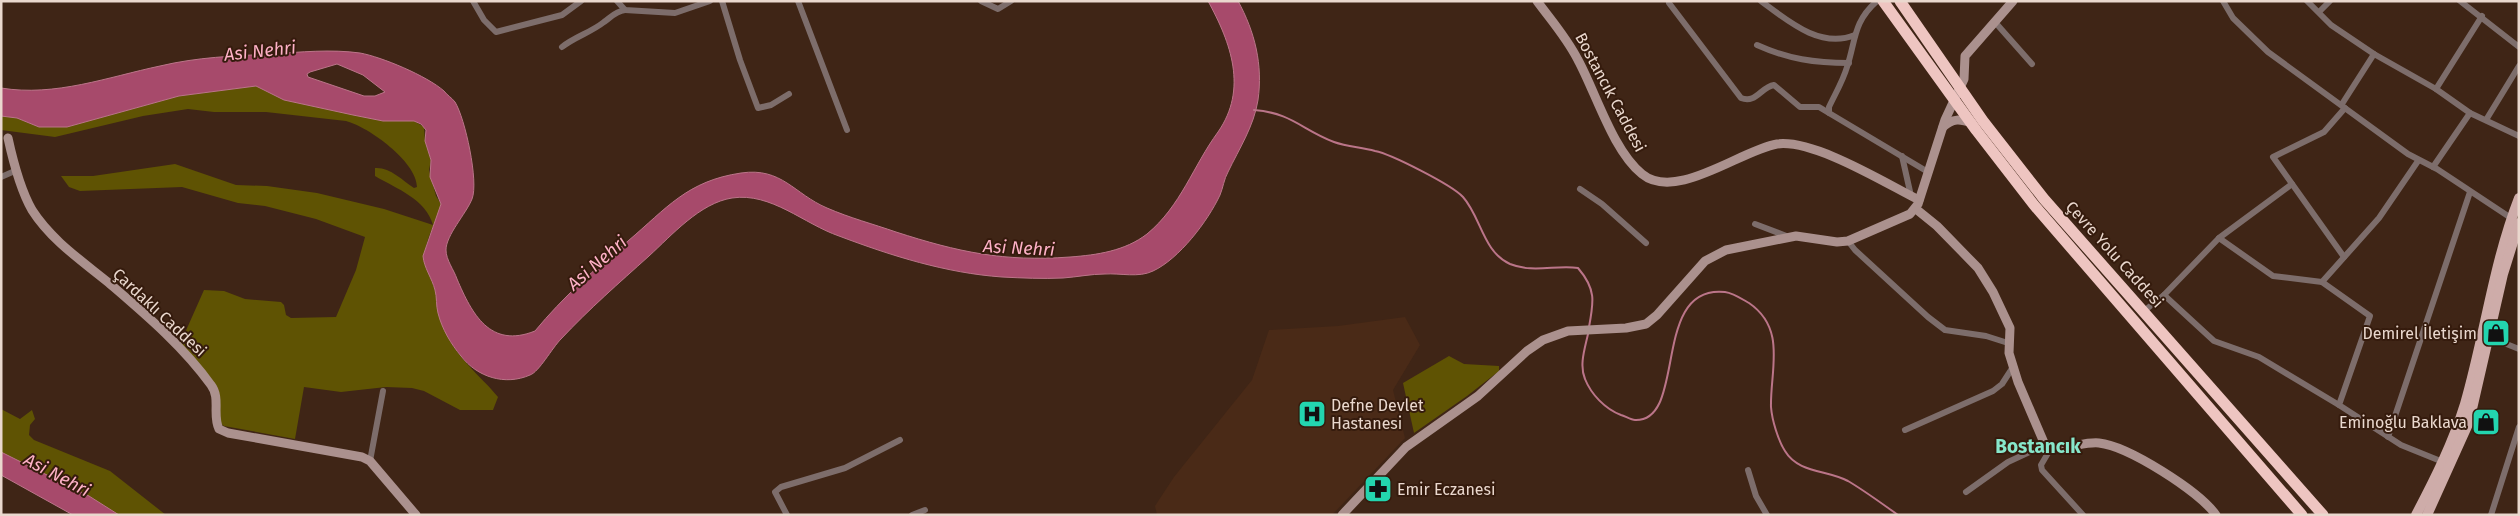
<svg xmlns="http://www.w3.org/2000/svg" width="2520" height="516" viewBox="0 0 2520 516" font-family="'Fira Sans',sans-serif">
<rect width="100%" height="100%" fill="#3f2516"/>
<path fill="#4a2a17" d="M1405 317 1420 345 1393 390 1405 438 1332 515H1157L1155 506 1174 477 1252 380 1269 330 1338 326Z"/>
<g fill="#5f5303">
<path d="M256 86 284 100 383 121H414L424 127 425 141 431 160 429 170 436 196 441 204C439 218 430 230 427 243 422 260 429 272 434 287 438 300 439 315 444 328 454 356 480 375 498 397L493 410H460L424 391 412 388 386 387 341 392 304 387 295 439 224 426 220 423 219 397 180 344 204 290 224 291 245 299 281 302 284 305 286 315 291 318 336 317 356 270 365 237 316 219 265 206 238 203 182 187 80 191 69 187 61 176H93L175 164 236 185 267 186 317 193 384 209 433 225C426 199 397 189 375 176V168C390 167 402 180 414 188L417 187C417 162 369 127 346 121L266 112H214L188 109 143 116 55 137 1 130V116L17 118 39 127H67L179 96Z"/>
<path d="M1449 356 1464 364 1499 366V371L1467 396 1414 433 1403 383Z"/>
<path d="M1 409 20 419 32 410 35 419 30 425 29 435 34 440 110 471 166 515H119L89 496 1 452Z"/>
</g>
<g fill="#a74a6b" stroke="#bb7589" fill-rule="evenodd">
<path d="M1208 1H1238C1255 32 1263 65 1258 100 1254 126 1239 149 1228 172 1224 179 1223 188 1220 195 1208 221 1179 259 1153 271 1139 278 1120 273 1105 274 1091 274 1077 277 1063 278 1043 279 1022 278 1002 277 946 273 892 256 839 236 804 224 771 192 732 198 700 203 672 235 649 256 619 283 589 309 561 339 552 348 539 372 530 375 505 386 477 377 461 356 451 344 442 329 438 313 436 306 437 297 435 290 432 278 424 268 423 256L441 204 430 177 431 160 425 141 426 130 421 124 414 121H383L353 115 284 100 256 86 179 96 67 127H39L17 118 1 116V88C55 97 108 77 160 66 198 57 233 56 271 54 301 52 331 49 360 53 382 57 427 76 444 91 447 95 452 98 455 102 465 118 479 182 472 199 466 214 446 235 446 250 446 260 454 270 457 279 472 314 490 349 535 331 563 297 595 269 628 241 667 208 687 181 741 173 782 167 794 194 827 208 850 218 873 224 896 232 958 252 1004 262 1070 257 1097 255 1125 251 1147 234 1181 206 1193 166 1218 132 1248 89 1231 43 1208 1ZM337 64 363 75 385 92 375 96H364L308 77 307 74 310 72Z"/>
<path d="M1 452 89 496 119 515H73L1 475Z"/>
</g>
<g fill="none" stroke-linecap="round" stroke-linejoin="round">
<g stroke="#bb7589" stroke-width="2">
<path d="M1254 110C1292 113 1302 130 1334 142 1348 147 1361 147 1375 151 1391 154 1452 185 1463 197 1481 217 1483 252 1510 264 1532 273 1556 265 1578 268 1596 289 1594 301 1589 327"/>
<path d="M1588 334C1585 348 1579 365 1585 379 1591 394 1605 409 1621 415 1625 416 1631 420 1635 420 1688 422 1650 284 1725 292 1733 293 1742 299 1749 303 1787 329 1770 370 1771 407 1772 420 1778 440 1785 451 1798 473 1827 470 1848 481 1865 491 1881 503 1898 515"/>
</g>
<g stroke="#7d6d6b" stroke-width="6">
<path d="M473 1 484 20 496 32 562 15 581 1"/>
<path d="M617 1 625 10 675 13 710 1"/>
<path d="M722 1 740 60 758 108 771 105 789 94"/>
<path d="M798 1 847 130"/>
<path d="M981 1 998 9 1011 1"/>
<path d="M1761 1C1788 21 1820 49 1855 35"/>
<path d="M1877 1C1853 22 1856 40 1847 67 1843 81 1835 94 1829 107V113L1928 172"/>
<path d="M2223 1 2233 18 2268 52 2408 154 2437 169 2511 218"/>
<path d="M2307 1 2331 25 2374 54"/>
<path d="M2460 1 2519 47"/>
<path d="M1669 3 1741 98C1756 104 1761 87 1774 85L1800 107H1819L1829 113"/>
<path d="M2319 12 2330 1"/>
<path d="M1994 21 2032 64"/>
<path d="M1757 45C1788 59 1815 63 1849 63"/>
<path d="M562 47C576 36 590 33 604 22 611 17 616 11 625 10"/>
<path d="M2436 89 2482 16"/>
<path d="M2342 104 2374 54 2436 89 2470 113 2519 136"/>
<path d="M2486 120 2519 66"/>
<path d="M1902 156 1911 196"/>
<path d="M2418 161 2379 218 2322 282 2370 316 2339 405 2401 445 2443 462"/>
<path d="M2433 167 2470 113"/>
<path d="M1 177 17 170"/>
<path d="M1580 189 1602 204 1646 243"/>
<path d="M1755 224 1789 237"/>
<path d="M2219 238 2292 184"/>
<path d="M1848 241 1855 250 1928 317 1945 330 1986 336 2008 343"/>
<path d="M2344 257 2273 157 2324 132 2345 108"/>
<path d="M2164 295 2214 341 2259 357 2339 405"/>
<path d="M2144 311 2164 295 2219 238 2273 276 2322 282"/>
<path d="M2489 337 2519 349"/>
<path d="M1905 430 1993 391 2002 384 2013 367"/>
<path d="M2388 437 2470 192"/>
<path d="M2051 448 2041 465 2042 470 2083 515"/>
<path d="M370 461 383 391"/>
<path d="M1748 470 1756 496 1767 515"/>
<path d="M1966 492 2008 462 2045 445"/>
<path d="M787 515 775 492 781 487 845 468 900 440"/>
<path d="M912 515 925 510"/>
<path d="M2491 515 2519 427"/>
</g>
<g stroke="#ab918e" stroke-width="9">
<path d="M1537 1C1551 20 1567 38 1578 60 1596 93 1613 151 1642 174 1676 202 1741 150 1777 144 1814 139 1885 183 1919 200"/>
<path d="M1943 127C1953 118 1960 119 1972 123"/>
<path d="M8 138C13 161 20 189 32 210 51 240 82 261 109 283 145 314 183 346 211 385 221 398 212 415 219 429L228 433 362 457 370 461 416 515"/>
<path d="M1916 209 1937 226 1978 268 1993 292 2010 328 2009 353 2018 382 2045 445C2059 453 2083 441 2099 443 2128 446 2199 491 2216 515"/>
<path d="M1342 515 1406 447 1478 396 1527 351 1543 340 1568 331 1626 328 1646 324 1657 315 1705 261 1726 250 1796 236 1837 242 1848 241 1910 214 1918 204 1945 120 1964 79 1965 56 2013 1"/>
</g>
<g stroke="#ceaca9" stroke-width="10">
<path d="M2416 515C2435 479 2453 443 2465 404 2485 335 2493 265 2519 198"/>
<path d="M2427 515 2469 422 2503 274 2519 223"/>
</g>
<g stroke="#eec5c1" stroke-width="11">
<path d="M1883 1 1976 130 2034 205 2302 515"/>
<path d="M1900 1 1983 121 2044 199 2323 515"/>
</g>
</g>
<defs>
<symbol id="shop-square" viewBox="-11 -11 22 22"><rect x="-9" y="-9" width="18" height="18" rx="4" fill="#23d5af" stroke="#351b0d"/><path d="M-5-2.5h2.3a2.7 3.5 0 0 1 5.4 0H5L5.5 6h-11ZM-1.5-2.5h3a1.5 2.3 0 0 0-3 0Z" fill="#111"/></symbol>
<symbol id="hospital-square" viewBox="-11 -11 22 22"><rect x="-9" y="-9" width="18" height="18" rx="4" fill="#23d5af" stroke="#351b0d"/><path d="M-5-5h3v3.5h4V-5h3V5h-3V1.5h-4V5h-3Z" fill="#111"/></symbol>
<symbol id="pharmacy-square" viewBox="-11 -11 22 22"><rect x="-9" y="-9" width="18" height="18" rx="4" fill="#23d5af" stroke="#351b0d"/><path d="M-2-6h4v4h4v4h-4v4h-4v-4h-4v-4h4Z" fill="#111"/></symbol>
</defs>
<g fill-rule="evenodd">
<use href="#shop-square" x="2480" y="317" width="32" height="32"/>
<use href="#hospital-square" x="1296" y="398" width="32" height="32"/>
<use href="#shop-square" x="2470" y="406" width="32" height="32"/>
<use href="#pharmacy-square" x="1362" y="473" width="32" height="32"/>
</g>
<g text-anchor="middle" stroke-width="4" stroke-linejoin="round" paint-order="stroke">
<g font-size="16" fill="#ead8ce" stroke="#351b0d">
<text transform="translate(1611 92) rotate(62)" y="6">Bostancık Caddesi</text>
<text transform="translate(2115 254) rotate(48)" y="6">Çevre Yolu Caddesi</text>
<text transform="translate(160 312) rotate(43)" y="6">Çardaklı Caddesi</text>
</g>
<g font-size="16" fill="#ead8ce" stroke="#351b0d" text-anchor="end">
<text x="2477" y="339">Demirel İletişim</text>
<text x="1331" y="411" text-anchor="start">Defne Devlet<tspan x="1331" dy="18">Hastanesi</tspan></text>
<text x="2467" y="428">Eminoğlu Baklava</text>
<text x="1397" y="495" text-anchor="start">Emir Eczanesi</text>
</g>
<g font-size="18" font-style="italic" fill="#feb1c7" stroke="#351b0d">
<text transform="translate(260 51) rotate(-6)" y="6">Asi Nehri</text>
<text transform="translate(1019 248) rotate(3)" y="6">Asi Nehri</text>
<text transform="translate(597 263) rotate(-41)" y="6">Asi Nehri</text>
<text transform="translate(57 475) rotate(28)" y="6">Asi Nehri</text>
</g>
<g font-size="19" font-weight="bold" fill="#87e7cb" stroke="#351b0d">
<text x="2038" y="453">Bostancık</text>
</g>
</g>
<rect width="2520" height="516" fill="none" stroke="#ead8ce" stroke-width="5"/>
</svg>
